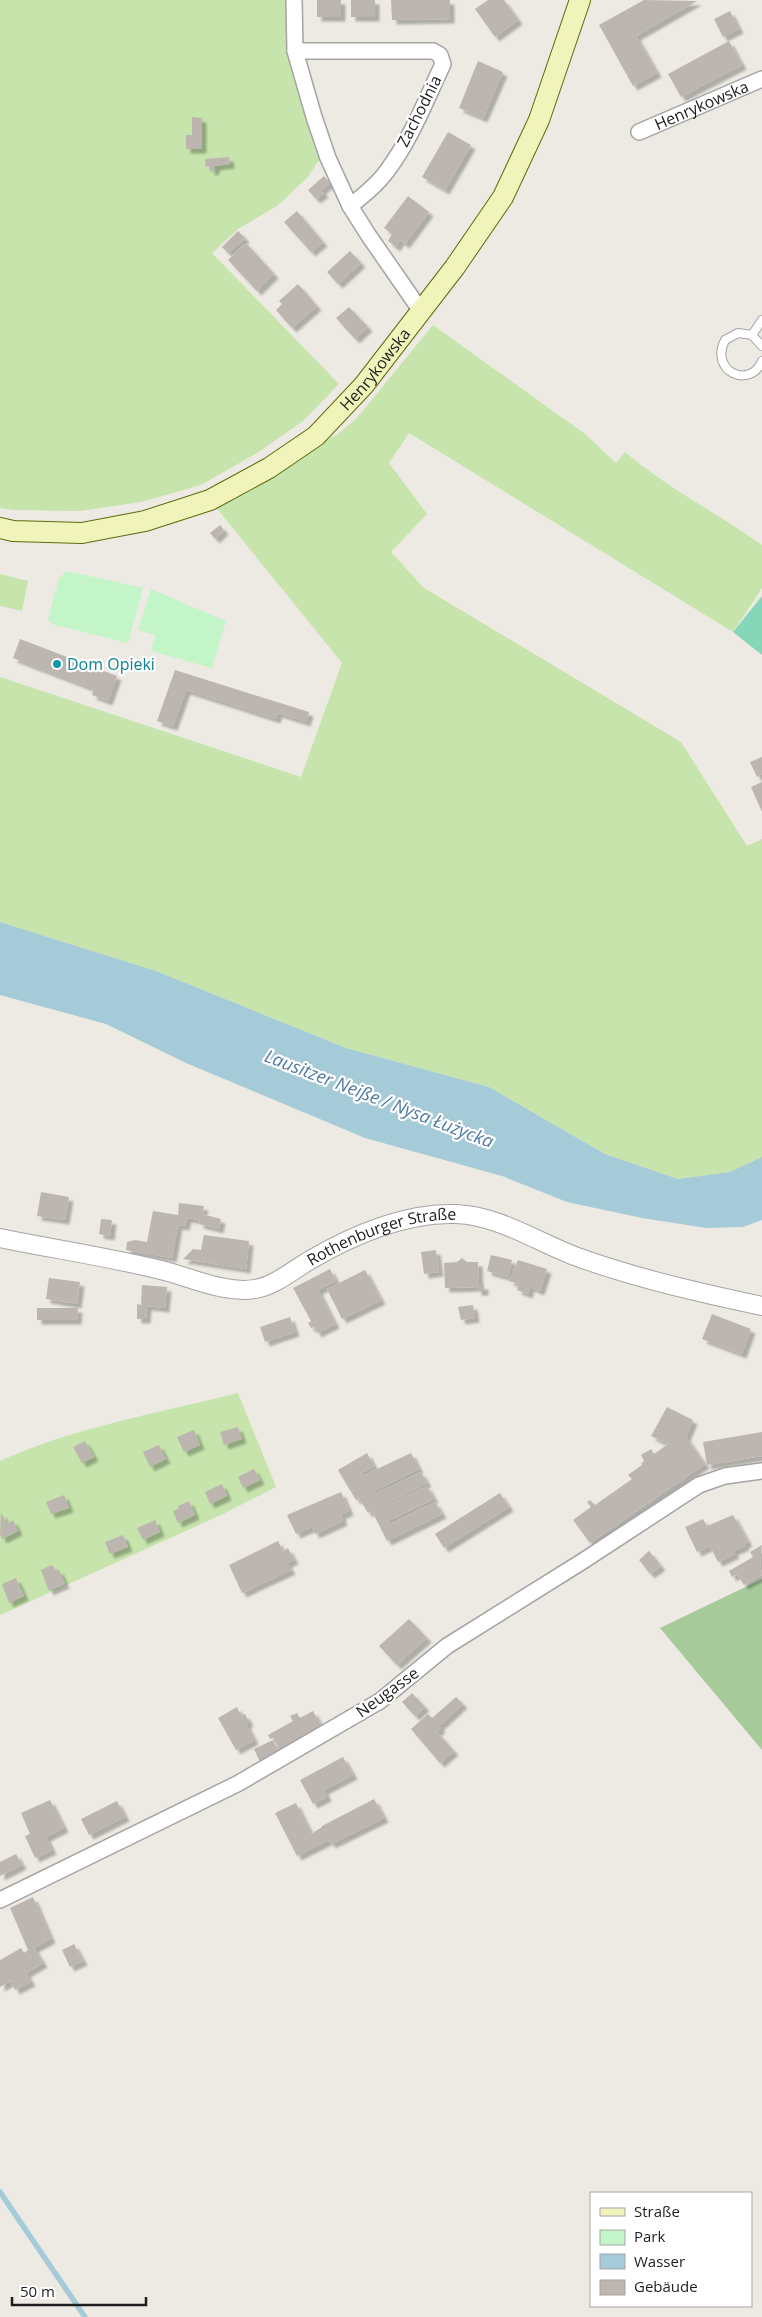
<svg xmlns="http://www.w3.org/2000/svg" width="762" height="2317" viewBox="0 0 762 2317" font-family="'Open Sans',sans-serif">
<defs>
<filter id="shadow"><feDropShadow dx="4.5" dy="4.5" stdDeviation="1" flood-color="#0004"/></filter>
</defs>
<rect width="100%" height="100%" fill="#edeae3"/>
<g fill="#c6e4ac">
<path d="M0 0H290L321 157 307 178 277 206 238 229 212 253 339 384 303 421 257 453 201 485 141 502 80 511 14 510 0 508Z"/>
<path d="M433 325 585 434 616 463 625 452C667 488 717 513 762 545V588L733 632 409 433 389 463 427 514 391 552 424 588 681 742 747 846 762 839V1157L731 1172 678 1179 605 1154 489 1087 346 1048 156 971 0 922V677L301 777 342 663 210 500 338 434 357 418Z"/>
<path d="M0 574 28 581 22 611 0 606Z"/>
<path d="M238 1393 276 1487 221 1515 0 1615V1461C75 1427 159 1413 238 1393Z"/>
</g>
<path fill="#a7ca9b" d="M762 1579V1750L660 1628Z"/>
<g fill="#c3f5c8">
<path d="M67 571 143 588 128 643 52 624 48 620 59 578Z"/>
<path d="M151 589 226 621 212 668 151 651 155 635 138 630Z"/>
</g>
<path fill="#86d7ba" d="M762 596V655L733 632Z"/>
<path fill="#a6cbd8" d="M0 922 156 971 346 1048 489 1087 605 1154 678 1179 730 1172 762 1157V1220L743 1227 706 1228 642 1218 567 1202 502 1176 365 1138 186 1063 106 1024 0 995Z"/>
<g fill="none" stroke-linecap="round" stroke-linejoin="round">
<path stroke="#a6cbd8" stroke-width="5.5" d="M0 2192 85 2317"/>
</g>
<g fill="#bdb6b0" filter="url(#shadow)">
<rect x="317" y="0" width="24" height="17"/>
<rect x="351" y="0" width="24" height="17"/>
<path d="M391 0H450V19L392 20Z"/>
<path d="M488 0H504L518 20 495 37 475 9Z"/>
<path d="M644 0 697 1 636 36 657 73 633 86 599 25Z"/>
<path d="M730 11 739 29 723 37 714 19Z"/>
<path d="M729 41 742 65 681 97 668 74Z"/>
<path d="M478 61 503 72 483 118 459 108Z"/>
<path d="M192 117 202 118V149H186V135H192Z"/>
<path d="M448 132 471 145 445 190 422 177Z"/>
<path d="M229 157 230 164 215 166V170L210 171V166L206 167 205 159Z"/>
<path d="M324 176 330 183 321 190 324 193 316 199 308 190Z"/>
<path d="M408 196 429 212 405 244 400 240 396 247 388 241 392 234 384 228Z"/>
<path d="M297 211 323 242 311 252 284 222Z"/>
<path d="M238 231 245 238 228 253 222 247Z"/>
<path d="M246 243 274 274 257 291 228 260Z"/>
<path d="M350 251 361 263 338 284 327 272Z"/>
<path d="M298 284 317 306 292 328 276 310 282 304 279 301Z"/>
<path d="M349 307 368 327 355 339 336 318Z"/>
<path d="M220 525 224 530 215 539 210 533Z"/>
<path d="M20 639 117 676 108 701 92 695 94 689 13 658Z"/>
<path d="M175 670 309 712 306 722 278 713 276 719 186 690 173 726 157 721Z"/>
<path d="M762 757V774L757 777 750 762Z"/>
<path d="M762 782V812L751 787Z"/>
<path d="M41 1192 69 1197 65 1220 37 1216Z"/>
<path d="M179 1203 204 1206 202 1214 221 1219 219 1229 199 1224 200 1220 187 1218 185 1226 178 1225 172 1258 126 1250 127 1242 135 1240 147 1242 153 1211 178 1215Z"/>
<path d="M101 1219 112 1220 110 1236 99 1234Z"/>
<path d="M204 1235 249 1241 246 1269 183 1259 193 1249 201 1250Z"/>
<path d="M436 1250 439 1272 424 1274 421 1252Z"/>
<path d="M491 1255 512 1260 508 1277 487 1271Z"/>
<path d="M462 1258 467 1262H478L479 1285H484V1291H477V1287L445 1288 444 1263 457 1262Z"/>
<path d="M518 1260 547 1269 540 1291 530 1287 528 1294 517 1290 519 1284 509 1281Z"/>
<path d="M330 1269 336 1281 318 1290 335 1324 317 1333 314 1327 311 1328 308 1323 311 1321 293 1288Z"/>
<path d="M365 1270 381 1300 342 1319 327 1289Z"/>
<path d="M49 1278 80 1282 77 1304 46 1299Z"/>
<path d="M142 1285 167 1287 165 1308 147 1306 146 1319H137V1304L141 1305Z"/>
<path d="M473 1305 475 1318 461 1320 458 1307Z"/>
<path d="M37 1308H78L77 1320H37Z"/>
<path d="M712 1314 751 1329 742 1354 702 1339Z"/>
<path d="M290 1317 295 1332 265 1342 260 1327Z"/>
<path d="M667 1407 693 1420 686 1437 705 1464 590 1543 573 1520 591 1507 587 1502 590 1500 595 1505 632 1479 628 1475 642 1465 641 1464 644 1461 641 1455 651 1449 654 1454 668 1444 651 1436Z"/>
<path d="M238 1427 242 1439 224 1445 220 1432Z"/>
<path d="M194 1430 200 1445 184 1452 177 1437Z"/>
<path d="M762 1432V1456L707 1465 703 1442Z"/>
<path d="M85 1441 94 1457 82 1463 73 1447Z"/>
<path d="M159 1445 166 1459 150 1467 143 1452Z"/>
<path d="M367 1453 374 1466 361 1473 362 1476 411 1453 419 1469 374 1491 375 1494 421 1472 427 1483 381 1506 382 1508 427 1486 434 1499 388 1521 390 1524 435 1502 442 1514 387 1541 372 1511 368 1513 359 1498 356 1500 338 1470Z"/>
<path d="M254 1469 260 1480 243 1488 238 1477Z"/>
<path d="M222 1484 227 1496 210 1504 205 1492Z"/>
<path d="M341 1492 349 1511 341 1515 343 1521 315 1534 312 1527 296 1534 287 1515Z"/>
<path d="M500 1493 509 1507 444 1548 435 1534Z"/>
<path d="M64 1495 69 1508 51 1514 46 1502Z"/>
<path d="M189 1501 195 1515 178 1523 173 1511 179 1508 178 1506Z"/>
<path d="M1 1512 7 1524 13 1520 18 1531 2 1539 0 1534Z"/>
<path d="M733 1515 748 1542 744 1544 745 1546 733 1551 735 1554 718 1562 710 1546 697 1552 685 1527 703 1519 707 1526Z"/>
<path d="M155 1520 160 1532 143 1540 137 1528Z"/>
<path d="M123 1535 128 1547 110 1554 105 1542Z"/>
<path d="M278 1541 283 1551 288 1548 294 1560 287 1563 291 1570 242 1593 229 1565Z"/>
<path d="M762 1545 760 1564 762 1575 744 1585 737 1574 732 1577 729 1571 753 1557 750 1552Z"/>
<path d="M649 1551 661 1566 650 1574 639 1560Z"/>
<path d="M52 1565 56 1571 59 1570 65 1584 49 1591 41 1570Z"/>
<path d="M16 1578 24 1596 9 1603 2 1584Z"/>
<path d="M409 1619 427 1638 397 1665 379 1646Z"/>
<path d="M412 1693 425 1707 415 1716 402 1702Z"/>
<path d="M456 1697 463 1704 439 1726 441 1728 437 1732 454 1751 440 1763 411 1729 428 1714 432 1718Z"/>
<path d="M237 1707 241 1716 245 1714 249 1722 246 1724 254 1740 236 1750 218 1718Z"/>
<path d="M313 1711 323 1730 281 1752 273 1738 270 1739 268 1735 293 1721 290 1716 297 1713 300 1718Z"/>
<path d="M273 1740 279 1752 260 1762 254 1749Z"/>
<path d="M343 1757 353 1775 324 1790 327 1797 313 1804 300 1780Z"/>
<path d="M374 1799 384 1818 331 1844 329 1840 297 1856 275 1813 296 1803 311 1834 322 1827V1826Z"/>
<path d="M50 1800 64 1828 46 1837 52 1850 35 1858 25 1836 30 1834 21 1813Z"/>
<path d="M117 1801 125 1817 89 1835 81 1819Z"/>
<path d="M16 1854 22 1865 0 1876V1862Z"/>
<path d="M33 1897 51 1939 34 1948 43 1963 26 1973 31 1982 15 1990 11 1981 0 1987V1960L21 1948 24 1953 28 1950 10 1908Z"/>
<path d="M74 1944 83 1961 70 1967 62 1950Z"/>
</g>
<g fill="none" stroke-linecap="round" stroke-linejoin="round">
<defs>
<g id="service">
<path d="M752 335 762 320"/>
<path d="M762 346 752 335 738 333 725 340C709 371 750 390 762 361"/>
</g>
<g id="minor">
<path d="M294 0 295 51 314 117 328 158 350 206 369 236 421 311"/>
<path d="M295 51H433L440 55 443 64C426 100 411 139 387 171 377 185 363 196 350 206"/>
<path id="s1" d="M639 132 762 79"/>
<path d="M0 1900 237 1784 380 1701 447 1646 583 1561 699 1485 725 1476 762 1471"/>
</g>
<g id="tertiary">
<path id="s2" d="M0 1238C54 1249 108 1257 161 1270 190 1277 225 1294 255 1289 275 1286 294 1269 312 1259 353 1235 407 1212 456 1214 501 1216 538 1243 580 1258 639 1279 701 1293 762 1306"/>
</g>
<g id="secondary">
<path id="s3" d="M0 528 13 531 82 533 145 521 210 500 269 468 316 436 364 385 455 267 503 197 539 120 580 0"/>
</g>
</defs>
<use href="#service" stroke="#a4a4a4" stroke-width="10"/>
<use href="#minor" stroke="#a4a4a4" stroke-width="18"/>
<use href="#tertiary" stroke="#a4a4a4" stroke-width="20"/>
<use href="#secondary" stroke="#5e6b0d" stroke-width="22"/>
<use href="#service" stroke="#fff" stroke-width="8"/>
<use href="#minor" stroke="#fff" stroke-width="15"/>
<use href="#tertiary" stroke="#fff" stroke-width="18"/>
<use href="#secondary" stroke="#f0f4ba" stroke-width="20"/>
</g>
<circle fill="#0f9aa8" stroke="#fff" stroke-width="2" cx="57" cy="664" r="5"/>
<g text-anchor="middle" stroke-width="4.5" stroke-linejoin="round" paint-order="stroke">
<g font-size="16" fill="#1d1d1d" stroke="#fff">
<text dy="6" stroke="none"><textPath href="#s1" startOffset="68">Henrykowska</textPath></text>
<text transform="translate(419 111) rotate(-63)" y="6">Zachodnia</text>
<text dy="6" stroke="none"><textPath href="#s3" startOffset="428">Henrykowska</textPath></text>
<text dy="6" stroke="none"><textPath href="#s2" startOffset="400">Rothenburger Straße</textPath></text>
<text transform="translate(387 1692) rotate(-36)" y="6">Neugasse</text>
</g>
<g font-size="16" fill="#0d838f" stroke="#fff" text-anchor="start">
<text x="67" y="670">Dom Opieki</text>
</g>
<g font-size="18" font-style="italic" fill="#5179a5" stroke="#fff">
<text transform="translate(379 1099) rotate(21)" y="6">Lausitzer Neiße / Nysa Łużycka</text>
</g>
</g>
<rect x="590" y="2192" width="162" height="115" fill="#ffffff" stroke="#a5a5a5"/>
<rect x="600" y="2208" width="25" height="8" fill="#f0f4ba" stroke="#a5a5a5"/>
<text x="634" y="2217" font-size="15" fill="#1d1d1d">Straße</text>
<rect x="600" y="2230" width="25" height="15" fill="#c3f5c8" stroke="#a5a5a5"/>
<text x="634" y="2242" font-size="15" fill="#1d1d1d">Park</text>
<rect x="600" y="2254" width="25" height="15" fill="#a6cbd8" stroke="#a5a5a5"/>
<text x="634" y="2267" font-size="15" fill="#1d1d1d">Wasser</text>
<rect x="600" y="2280" width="25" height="15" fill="#bdb6b0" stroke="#a5a5a5"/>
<text x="634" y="2292" font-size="15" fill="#1d1d1d">Gebäude</text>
<path d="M12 2297v8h134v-8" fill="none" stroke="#1d1d1d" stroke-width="2.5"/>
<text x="20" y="2297" font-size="15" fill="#1d1d1d" stroke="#ffffff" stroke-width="4" paint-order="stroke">50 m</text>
</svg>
